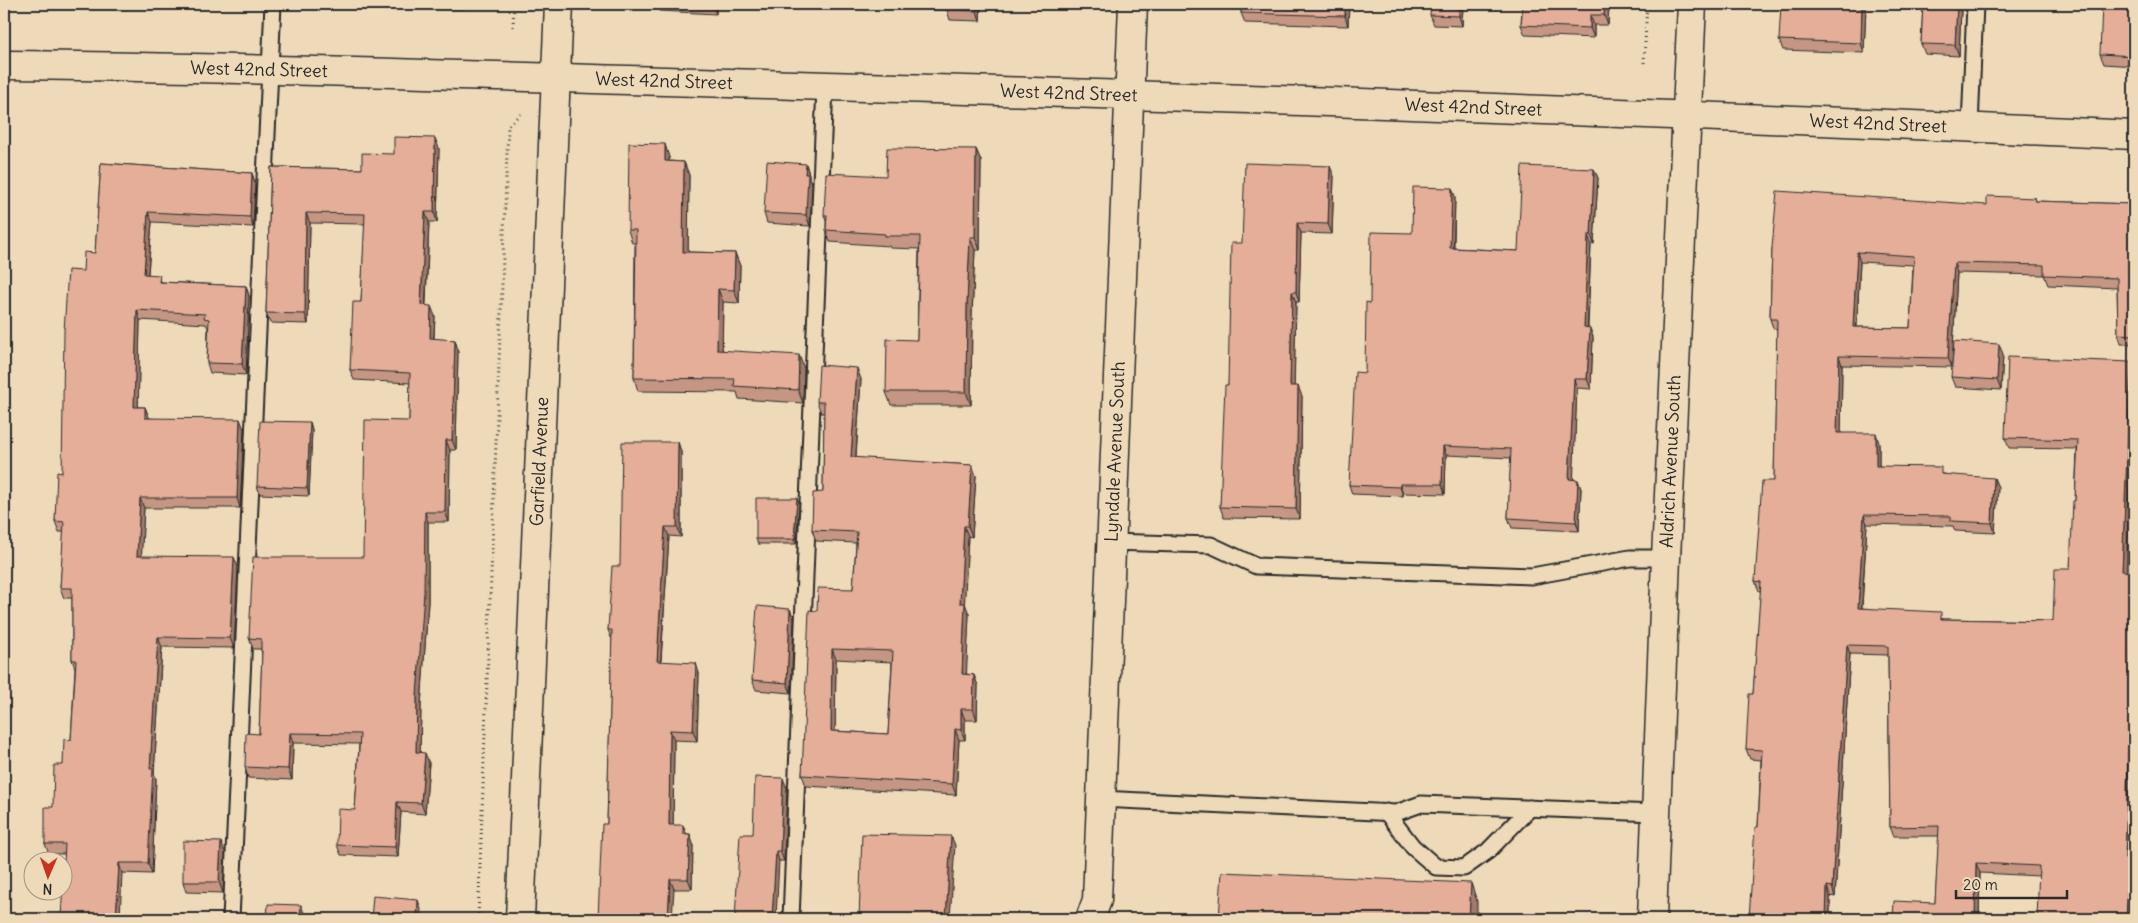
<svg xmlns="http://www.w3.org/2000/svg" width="2138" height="923" viewBox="0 0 2138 923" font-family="Delius,sans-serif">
<rect width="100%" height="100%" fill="#eedab8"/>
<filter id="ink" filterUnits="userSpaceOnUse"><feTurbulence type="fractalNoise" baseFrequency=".02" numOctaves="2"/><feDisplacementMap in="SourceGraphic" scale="10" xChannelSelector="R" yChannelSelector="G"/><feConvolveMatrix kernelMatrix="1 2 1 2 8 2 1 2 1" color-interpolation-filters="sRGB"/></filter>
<g filter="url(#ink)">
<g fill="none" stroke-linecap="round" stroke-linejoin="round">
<defs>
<g id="service">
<path d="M1970 127 1975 4"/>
<path d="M1110 542 1211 545 1256 566 1532 576 1630 558H1666"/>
<path d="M1100 799 1396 813 1421 804 1656 813"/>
<path d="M1386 812 1413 847 1436 867 1464 868 1488 851 1530 808"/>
<path d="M231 919 273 4"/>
<path d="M791 919 825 86"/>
</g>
<g id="minor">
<path id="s1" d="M520 919 559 4"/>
<path id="s2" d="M1652 919 1666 558 1692 4"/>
</g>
<g id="tertiary">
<path id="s3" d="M4 65C279 68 554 78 828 86 1264 98 1699 115 2134 135"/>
</g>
<g id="secondary">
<path id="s4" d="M1090 919 1097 900 1133 4"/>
</g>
</defs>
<use href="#service" stroke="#2b2b2b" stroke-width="19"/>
<use href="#minor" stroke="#2b2b2b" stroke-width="31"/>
<use href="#tertiary" stroke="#2b2b2b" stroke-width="31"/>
<use href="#secondary" stroke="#2b2b2b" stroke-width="31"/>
<g stroke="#2b2b2b" stroke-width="3" stroke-dasharray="1 4" stroke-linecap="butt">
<path d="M513 27 514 4"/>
<path d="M1644 63 1647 4"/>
<path d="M478 919 508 126 520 114"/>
</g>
<use href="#service" stroke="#eedab8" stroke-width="15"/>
<use href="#minor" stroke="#eedab8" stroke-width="28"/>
<use href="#tertiary" stroke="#eedab8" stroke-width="28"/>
<use href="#secondary" stroke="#eedab8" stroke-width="28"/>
</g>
<g fill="#c49683" stroke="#2b2b2b" fill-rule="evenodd">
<path d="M101 4H162V6Z"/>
<path d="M406 4H463V9L407 7Z"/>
<path d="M653 4H716V14L659 11 656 4Z"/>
<path d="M929 4H981L980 21 950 20 947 10H931Z"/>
<path d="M1242 4H1349L1348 26 1245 23 1241 13Z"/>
<path d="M1463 4 1462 26 1434 25 1430 15Z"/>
<path d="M1490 4H1609L1608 25H1594V38L1525 35 1521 25 1522 5Z"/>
<path d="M1923 4H1959L1961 9 1959 56 1925 54 1921 44Z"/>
<path d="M2134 4V66L2104 64 2100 54Z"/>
<path d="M1866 6 1864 53 1783 50 1779 40Z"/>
<path d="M439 148 437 222H429L426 305 435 316 434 339 455 340 458 350 456 450H450L449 522H428V602L421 706 420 753 429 763 425 814 401 812 398 857 341 855 337 845 355 810 359 744 293 743 292 780 248 778 245 767 259 734 262 655 261 649H253L249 638 363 557 409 421 410 383 354 380 350 370 361 302 365 224 310 223 308 324 270 323 266 313 271 167 362 169 394 154Z"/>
<path d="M976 149 981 161 980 250H975L972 315 971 405H891L886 392 917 340 919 249 890 248 889 246 830 242 826 230V221L824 215 886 176Z"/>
<path d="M669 157V161L684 162 689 175 688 252 735 253 740 266 739 303 723 302 722 350 804 368 803 403 739 399 737 392 638 391 634 378 635 243H632L628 230Z"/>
<path d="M101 163 252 173 255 183 253 227 152 222 148 274 162 282 246 286 249 296 246 375 210 373 207 363 208 328 206 324 140 320 138 407H145L149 418 244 429 240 508H144L141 556 238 567 234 648 162 647 154 773 156 779 152 874 122 873 65 854H49L45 844 63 765 71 740 75 668 72 660V598H64L60 588 64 532H59L55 521 62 473 83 271 95 253Z"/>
<path d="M806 164 809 174V178L812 184 810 226 767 223 764 213Z"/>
<path d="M1594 169 1598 178 1594 244H1591L1588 328 1593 337 1591 389 1577 388 1573 479 1578 480 1581 489 1579 531 1512 528 1508 518 1511 458 1446 455 1445 494 1403 493V496L1352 494 1349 485 1365 373 1370 303 1412 233 1452 188 1455 197 1454 248 1518 251Z"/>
<path d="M1334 176 1332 234 1301 233 1299 302H1296L1294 386 1302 396 1300 519 1224 518 1220 507 1228 385 1242 243Z"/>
<path d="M2035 198 2036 201 2134 204V344H2121L2118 334 2117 288 2048 285 2044 275 1957 273 1952 367 1842 365 1841 433 1879 443V466L1944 474 1998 487 1995 533 1955 531 1953 526 1867 524 1862 608 1944 619 2053 621 2070 569 2075 501 2077 449 2009 448 2005 438 2134 371 2126 572 2129 859 2132 868 2039 876 1980 873 1979 919H1893L1935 903 1939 836H1894L1890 827 1888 655 1850 654 1835 897 1830 896V919H1749L1758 827 1761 760 1750 759 1746 749 1753 694 1761 591H1759L1755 581 1774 481 1777 329 1773 328 1770 319 1772 248 1987 205ZM1860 262 1913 265 1910 328 1857 327Z"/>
<path d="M2003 354 2001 390 1955 387 1951 377Z"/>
<path d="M861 379 856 458 972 465 976 476 972 537 968 536 964 603 969 614 966 674 974 675 978 686 977 720H965V740H959L956 795 806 786 802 775 817 611 853 589 856 543 816 541 812 530 823 492 824 413H821L817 402ZM836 659 892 662 888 734 835 731Z"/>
<path d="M310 422 312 430 309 496 260 494 257 486Z"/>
<path d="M678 442 681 452V537L669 536 661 662 699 673 697 741 674 740 673 825 686 834H690L693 844 692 889H674L607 824 612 640 608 630 620 566Z"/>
<path d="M799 504 796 544H758L756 539Z"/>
<path d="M790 609 794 619 791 693 756 690 752 680Z"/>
<path d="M787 788 784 861H779L753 834Z"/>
<path d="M225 852 223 893 186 892 183 882Z"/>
</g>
<g fill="#a07a6a" stroke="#2b2b2b">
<path d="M712 4H716V14L712 5Z"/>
<path d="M977 4H981L980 21 977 11Z"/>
<path d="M1345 4H1349L1348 26 1345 16Z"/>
<path d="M1459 4H1463L1462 26 1459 16Z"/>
<path d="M1605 4H1609L1608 25 1604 15Z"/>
<path d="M1862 4H1866V6L1864 53 1861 43Z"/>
<path d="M1957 4H1959L1961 9 1959 56 1955 45Z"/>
<path d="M1590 15 1594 25V38L1590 28Z"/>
<path d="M435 138 439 148 437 222 434 212Z"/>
<path d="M665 144 669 157V174L665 161Z"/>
<path d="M976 149 981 161 980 250 975 237Z"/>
<path d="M684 162 689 175 688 265 683 252Z"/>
<path d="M806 164 809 174V178L812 184 810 226 806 215 805 174Z"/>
<path d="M1330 166 1334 176 1332 234 1328 224Z"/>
<path d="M1594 169 1598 178 1594 244 1591 235Z"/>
<path d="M252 173 255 183 253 227 250 217Z"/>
<path d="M1452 188 1455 197 1453 257 1450 248Z"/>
<path d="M148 212 152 222 147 284 144 274Z"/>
<path d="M425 212 429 222 425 315 421 305Z"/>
<path d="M306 213 310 223 308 324 305 314Z"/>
<path d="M1297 223 1301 233 1299 302 1296 292Z"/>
<path d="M1588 235 1591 244 1587 337 1584 327Z"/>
<path d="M970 237 975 250 972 315 971 405 966 392 967 303Z"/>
<path d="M1857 252 1860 262 1856 336 1853 327Z"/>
<path d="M735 253 740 266 739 303 734 290Z"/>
<path d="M1954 263 1957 273 1952 367 1948 358Z"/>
<path d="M246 286 249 296 246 375 242 364Z"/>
<path d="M718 289 723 302 722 363 717 350Z"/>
<path d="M1292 292 1296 302 1294 396 1290 386Z"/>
<path d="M431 306 435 316 433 349 430 338Z"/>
<path d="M137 310 140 320 138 417 134 407Z"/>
<path d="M1590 328 1593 337 1591 389 1587 379Z"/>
<path d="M455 340 458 350 456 450 452 440Z"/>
<path d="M1999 344 2003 354 2001 390 1997 380Z"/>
<path d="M799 355 804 368 803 403 798 390Z"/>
<path d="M1839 356 1842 365 1841 442 1837 433Z"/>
<path d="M2131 362 2134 371V381L2126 581 2122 571Z"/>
<path d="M857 368 861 379 855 468 851 457Z"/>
<path d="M1574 379 1577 388 1573 489 1569 479Z"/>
<path d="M1298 386 1302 396 1300 519 1296 509Z"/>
<path d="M145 407 149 417V428L145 418Z"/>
<path d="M240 419 244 429 240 508 237 498Z"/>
<path d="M310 422 312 430 309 496 307 488Z"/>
<path d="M1876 433 1879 443V476L1876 466Z"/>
<path d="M446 440 450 450 449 522 445 512Z"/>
<path d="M678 442 681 452V537L677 527Z"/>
<path d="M1443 446 1446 455 1445 494 1442 484Z"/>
<path d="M972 465 976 476 972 537 968 526Z"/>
<path d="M1994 478 1998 487 1995 533 1992 523Z"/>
<path d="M1578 480 1581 489 1579 531 1576 522Z"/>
<path d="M1400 484 1403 493V496L1400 487Z"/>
<path d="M140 498 144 508 141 566 137 556Z"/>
<path d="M797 498 799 504 796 544 794 539Z"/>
<path d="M425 512 428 522V602L421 706 420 763 416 752 417 696Z"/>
<path d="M1864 515 1867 524 1861 617 1858 608Z"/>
<path d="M964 526 968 536 964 614 960 603Z"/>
<path d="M665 527 669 536 660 671 657 661Z"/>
<path d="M234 557 238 567 234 648 230 638Z"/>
<path d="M2134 588V705L2129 859 2132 868 2130 919H2126L2125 858Z"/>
<path d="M965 603 969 614 966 685 962 674Z"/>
<path d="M790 609 794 619 791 693 787 683Z"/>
<path d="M158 637 162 647 154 773 156 779 152 874 148 863 150 769Z"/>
<path d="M1847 645 1850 654 1835 897 1832 887Z"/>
<path d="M832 649 836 659 835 742 831 731Z"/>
<path d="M696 663 699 673 697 741 693 731Z"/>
<path d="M974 675 978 686 977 720 973 709Z"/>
<path d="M961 709 965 720V740L961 730Z"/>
<path d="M955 729 959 740 956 795 952 784Z"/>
<path d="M670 730 674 740 673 835 669 825Z"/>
<path d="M290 733 293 743 292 780 288 769Z"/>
<path d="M425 753 429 763 425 814 421 803Z"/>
<path d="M783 778 787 788 784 861 780 851Z"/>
<path d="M397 802 401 812 398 857 395 847Z"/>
<path d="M683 825 687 835 683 834Z"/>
<path d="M690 834 693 844 692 889 688 879Z"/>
<path d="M951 836 955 845 950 919H946Z"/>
<path d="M221 842 225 852 223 893 219 882Z"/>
<path d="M776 851 779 861 776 919H772Z"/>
<path d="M119 863 122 873 120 919H116Z"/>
<path d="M1976 863 1980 873 1979 919H1975Z"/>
<path d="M670 879 674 889 672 919H668Z"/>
<path d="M1471 883 1477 901V919H1469Z"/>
<path d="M1827 886 1830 896V919H1826Z"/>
<path d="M418 900 421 909 420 919H417Z"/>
<path d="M301 905 304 913V919H300Z"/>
</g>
<g fill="#e4ae98" stroke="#2b2b2b" fill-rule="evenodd">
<path d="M947 4H977V11L947 10Z"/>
<path d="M1242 4H1345V16L1241 13Z"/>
<path d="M1431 4H1459V16L1430 15Z"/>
<path d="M1523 4H1605L1604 15H1590V28L1521 25Z"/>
<path d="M1781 4H1862L1861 43 1779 40Z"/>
<path d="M1923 4H1957L1955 45 1921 44Z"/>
<path d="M2102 4H2134V56L2100 54Z"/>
<path d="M394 137 435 138 434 212H425L421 305 431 306 430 338 455 340 452 440H446L445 512H425L424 592 417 696 416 752 425 753 421 803 397 802 395 847 337 845 338 809 355 810 360 734 290 733 288 769 245 767 246 733 259 734 262 651H261V639L249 638 253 557H363L365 420 409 421 410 373 350 370 353 302H361L365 214 306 213 305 314 266 313 271 167 362 169V153L394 154Z"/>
<path d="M629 143 665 144V161L684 162 683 252 735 253 734 290 718 289 717 350 799 355 798 390 734 386 735 379 634 378 636 230H628Z"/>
<path d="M887 148 976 149 975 237H970L967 303 966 392H886L887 339 917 340 920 236H885V234L826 230 827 215H824L826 173 886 176Z"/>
<path d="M767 161 806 164 805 174H808L806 215 764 213Z"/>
<path d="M101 163 252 173 250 217 148 212 144 274 160 275 159 282 246 286 242 364 207 363 209 319 204 318 205 314 137 310 134 407H145V418L240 419 237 498H140L137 556 234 557 230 638 158 637 150 769H153L148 863H119L116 919H61L65 844H45V807H53L54 765H63L64 739 71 740 76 660H72V588H60L64 522 55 521 57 472 62 473 64 331 68 270 83 271 84 252 95 253Z"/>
<path d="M1245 163 1330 166 1328 224 1297 223 1296 292H1292L1290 386H1298L1296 509 1220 507 1225 385H1228L1231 243H1242Z"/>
<path d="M1522 166 1594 169 1591 235H1588L1584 327 1590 328 1587 379H1574L1569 479 1578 480 1576 522 1508 518 1511 449 1443 446 1442 484H1400V487L1349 485 1355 372 1365 373 1366 302 1370 303 1371 232 1412 233 1413 187 1452 188 1450 248 1518 251Z"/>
<path d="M1777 191 1987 205V196L2035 198V201L2134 204V335L2118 334 2117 278 2044 275V265L1954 263 1948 358 1839 356 1837 433H1876V466L1941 467V474L1994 478 1992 523 1951 521V516L1864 515 1858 608 1941 612V619L2053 621 2055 569H2070L2073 501H2075L2078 440 2005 438 2008 357 2131 362 2122 571 2134 572 2125 858 2129 859 2126 919H2037L2039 866 1976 863 1975 919H1893L1894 901 1935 903 1939 826 1890 827 1888 646 1847 645 1832 887 1827 886 1826 919H1749L1755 827H1758L1762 750 1746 749 1749 694H1753L1761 582 1755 581 1762 481H1774L1777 319H1770L1772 248ZM1857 252 1914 256 1910 328 1853 327Z"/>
<path d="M1954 341 1999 344 1997 380 1951 377Z"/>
<path d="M819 365 857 368 851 457 972 465 968 526H964L960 603H965L962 674 974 675 973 709H961V730L955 729 952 784 802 775 809 610 817 611 818 588 853 589 857 532 812 530 813 493 823 492 824 402H817ZM832 649 893 651 888 734 831 731Z"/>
<path d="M260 421 310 422 307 488 257 486Z"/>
<path d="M622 442H678L677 527H665L657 661 696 663 693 731 670 730 669 825H683V834H690L688 879H670L668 919H598L602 824H607L612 630H608L612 566H620Z"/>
<path d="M756 498H797L794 539H756Z"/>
<path d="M757 606 790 609 787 683 752 680Z"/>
<path d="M755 777 783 778 780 851H776L772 919H735L740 834H753Z"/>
<path d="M862 834 951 836 946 919H859Z"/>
<path d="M183 841 221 842 219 882H183Z"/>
<path d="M1222 872 1471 883 1469 919H1219Z"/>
<path d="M373 896 418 900 417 919H371Z"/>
<path d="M268 904 301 905 300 919H267Z"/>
</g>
</g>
<g text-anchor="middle" stroke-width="4" stroke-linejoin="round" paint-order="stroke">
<g font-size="18" fill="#2b2b2b" stroke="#eedab8">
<text dy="6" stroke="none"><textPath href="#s3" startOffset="255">West 42nd Street</textPath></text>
<text dy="6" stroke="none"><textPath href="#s3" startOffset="660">West 42nd Street</textPath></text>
<text dy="6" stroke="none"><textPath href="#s3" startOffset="1065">West 42nd Street</textPath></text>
<text dy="6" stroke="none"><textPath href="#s3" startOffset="1470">West 42nd Street</textPath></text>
<text dy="6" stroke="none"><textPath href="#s3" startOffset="1875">West 42nd Street</textPath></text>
<text dy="6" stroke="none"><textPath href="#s4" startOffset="469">Lyndale Avenue South</textPath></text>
<text dy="6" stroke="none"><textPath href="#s2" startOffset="458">Aldrich Avenue South</textPath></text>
<text dy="6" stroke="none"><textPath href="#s1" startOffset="458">Garfield Avenue</textPath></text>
</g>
</g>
<rect width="2138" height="923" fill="none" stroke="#eedab8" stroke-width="20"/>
<rect x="10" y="10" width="2118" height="903" fill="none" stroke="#2b2b2b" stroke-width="2" filter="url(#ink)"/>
<g transform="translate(48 876) rotate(182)"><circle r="24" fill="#eedab8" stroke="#a09480"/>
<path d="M0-4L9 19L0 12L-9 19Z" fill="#c8321e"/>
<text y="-8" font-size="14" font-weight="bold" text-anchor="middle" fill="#2b2b2b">N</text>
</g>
<path d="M1956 890v8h111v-8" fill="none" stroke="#2b2b2b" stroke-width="2.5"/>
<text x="1963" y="890" font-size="15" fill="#2b2b2b" stroke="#eedab8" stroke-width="4" paint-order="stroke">20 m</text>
</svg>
